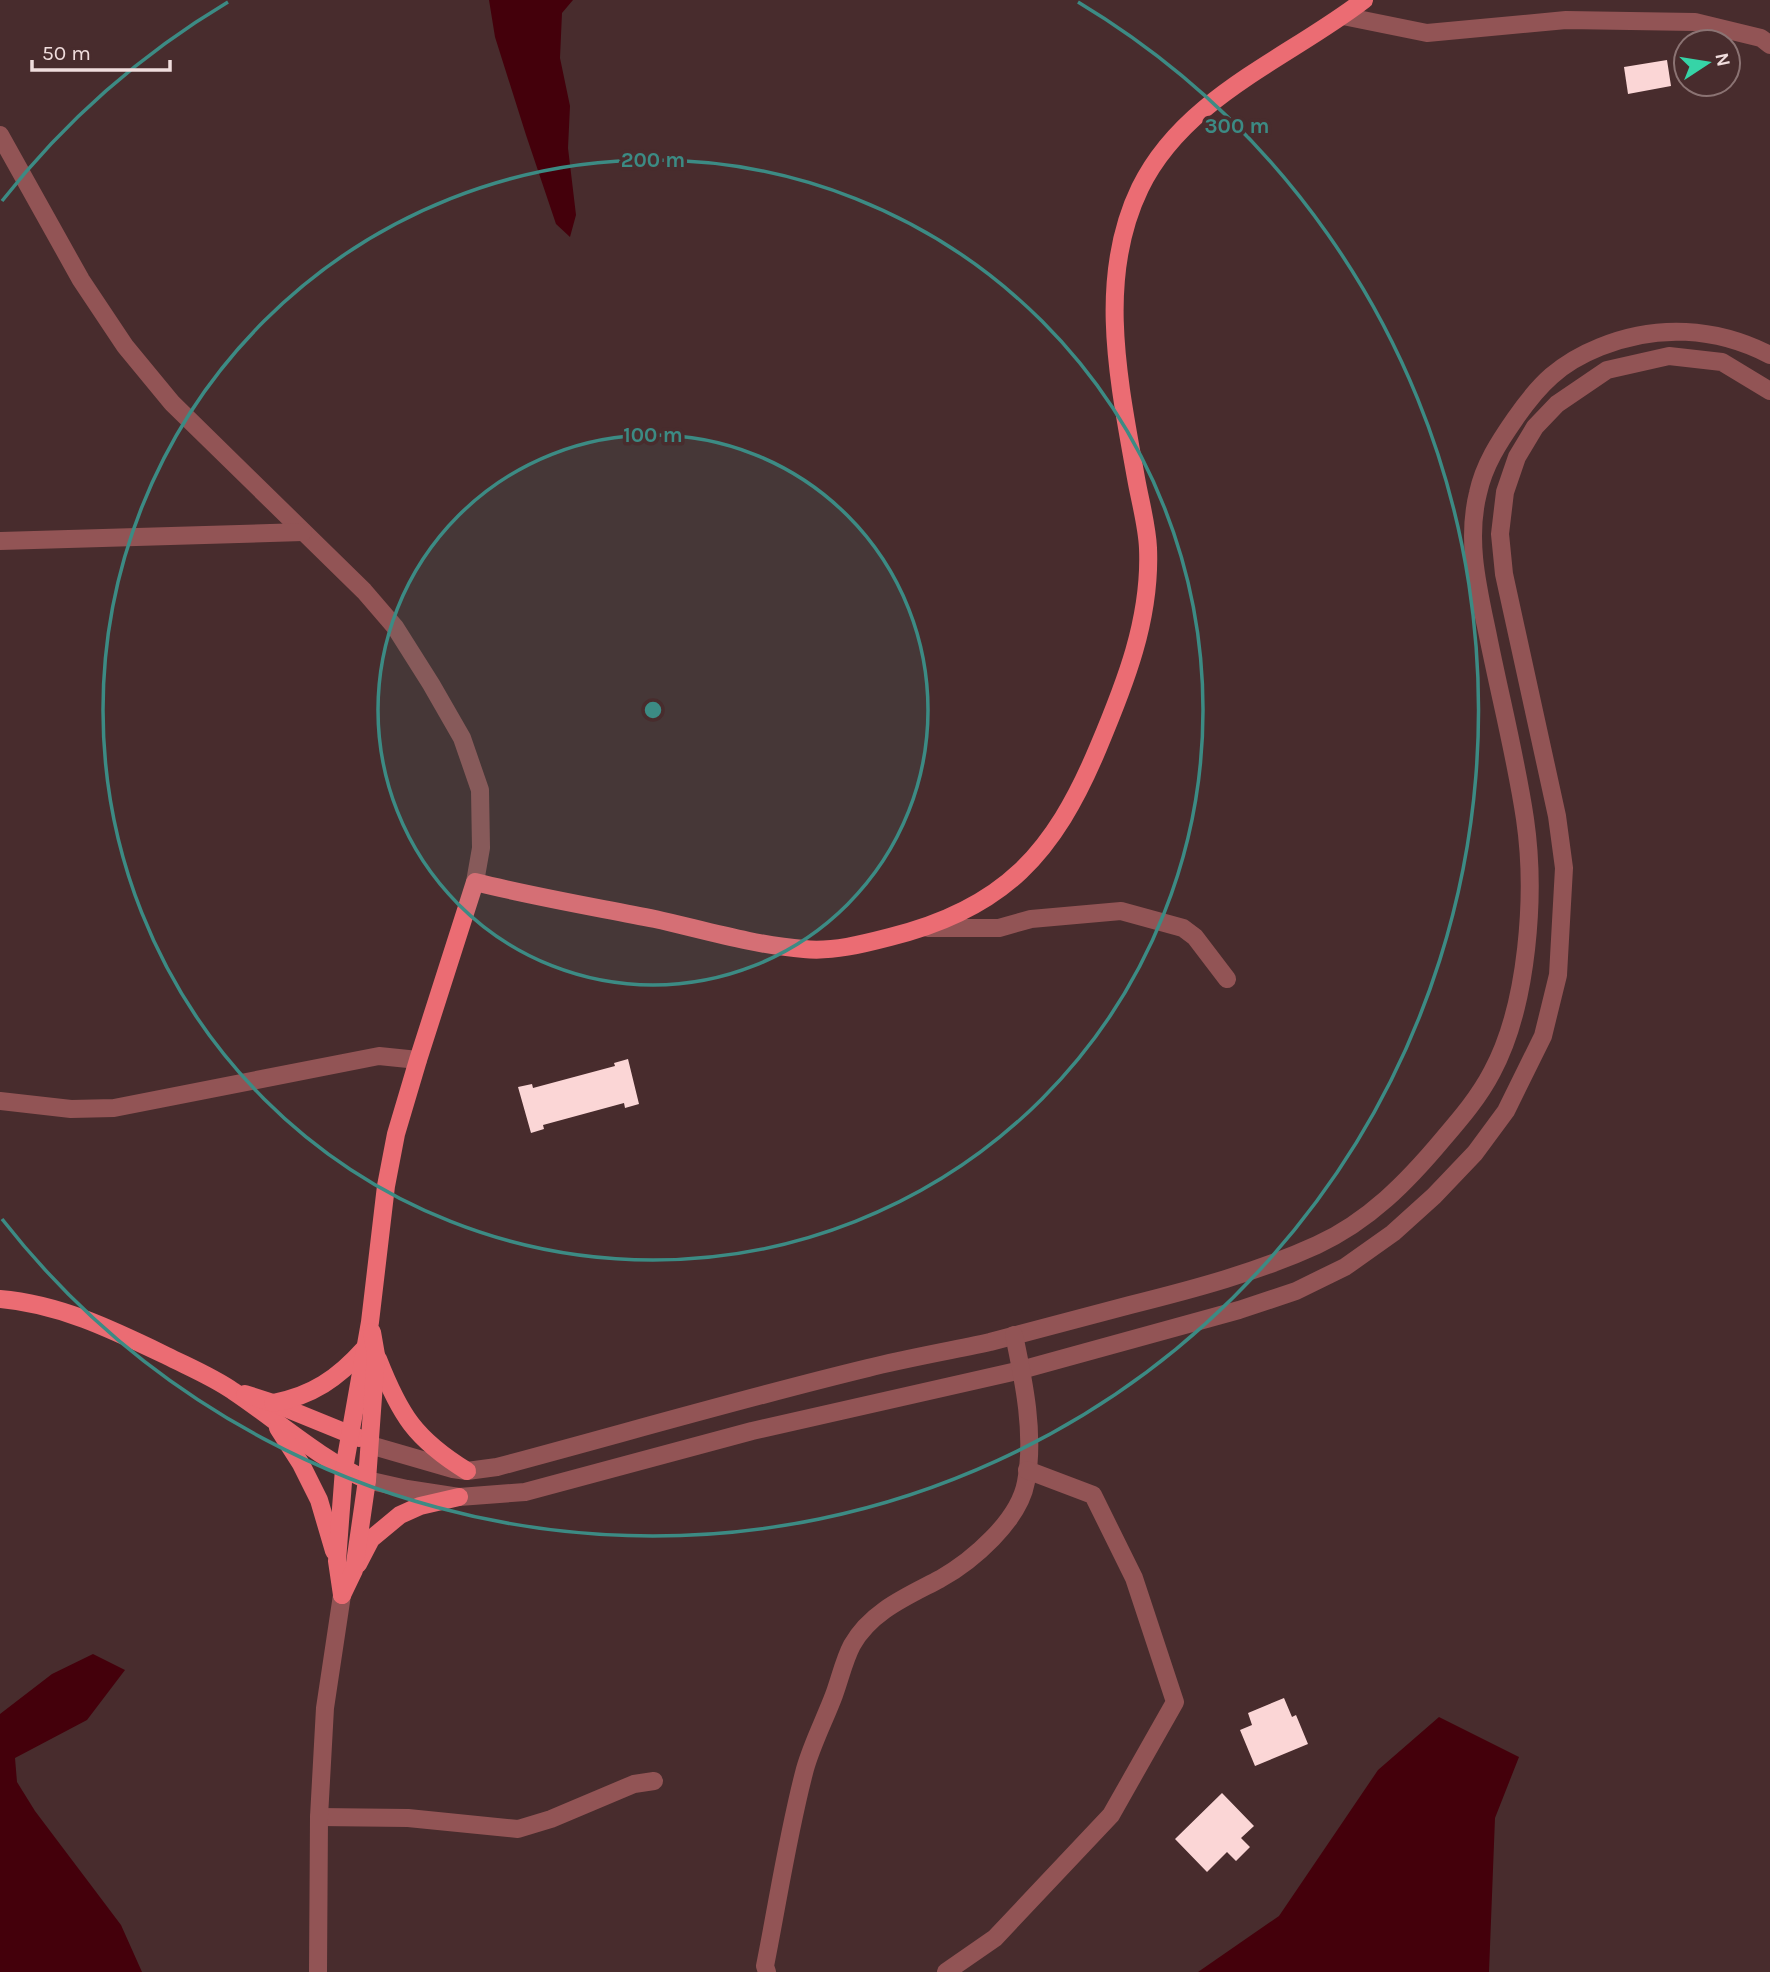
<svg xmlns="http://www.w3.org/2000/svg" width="1770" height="1972" viewBox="0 0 1770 1972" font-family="Karla,sans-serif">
<rect width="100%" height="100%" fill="#482c2d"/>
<g fill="#44000b">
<path d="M489 0H573L562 13 560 58 570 106 568 148 576 215 570 237 556 224 526 135 495 37Z"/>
<path d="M93 1654 125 1670 87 1720 15 1758 17 1782 35 1811 121 1925 142 1972H0V1714L52 1674Z"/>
<path d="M1439 1717 1519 1757 1495 1818 1489 1972H1198L1279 1916 1378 1770Z"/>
</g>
<g fill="#fbd6d6">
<path d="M1667 60 1671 86 1628 94 1624 67Z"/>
<path d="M628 1059 639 1104 625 1108 624 1103 543 1125 544 1129 531 1133 518 1087 532 1084 533 1088 615 1066 614 1063Z"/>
<path d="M1284 1698 1292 1717 1296 1715 1308 1744 1255 1766 1240 1730 1252 1725 1248 1713Z"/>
<path d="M1222 1793 1254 1826 1241 1838 1250 1847 1236 1861 1227 1852 1207 1872 1175 1839Z"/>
</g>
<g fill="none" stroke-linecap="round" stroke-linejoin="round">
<g stroke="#925455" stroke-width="18">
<path d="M1343 16 1427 33 1566 20 1695 22 1761 38 1770 45"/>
<path d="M0 135 81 280 125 346 172 403 364 591 395 627 431 684 462 738 480 790 481 848 475 882"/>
<path d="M0 541 303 532"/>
<path d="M928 928H999L1031 919 1121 911 1183 928 1195 937 1227 979"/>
<path d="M0 1101 71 1109 114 1108 379 1056 418 1060"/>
<path d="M370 1445 453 1469 467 1471 497 1467C621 1434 744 1398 868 1368 908 1358 949 1351 990 1342 1037 1330 1083 1317 1130 1305 1194 1289 1258 1272 1317 1245 1369 1221 1407 1182 1443 1139 1461 1118 1479 1097 1492 1072 1528 1005 1536 894 1525 819 1516 758 1500 696 1488 636 1478 588 1466 541 1478 493 1484 465 1499 442 1515 419 1539 384 1560 363 1600 347 1656 324 1716 327 1770 355"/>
<path d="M367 1480 407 1489 459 1497 525 1492 752 1431 1021 1370 1239 1310 1296 1291 1345 1267 1393 1233 1434 1196 1475 1153 1506 1111 1543 1036 1558 975 1564 868 1557 816 1504 574 1500 534 1505 492 1517 457 1535 427 1557 404 1607 370 1669 356 1722 362 1770 391"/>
<path d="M319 1817 408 1818 518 1829 551 1819 634 1784 654 1781"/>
<path d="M318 1972 319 1817 325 1708 342 1595"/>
<path d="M767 1972 765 1966C778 1901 788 1833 805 1769 812 1744 825 1719 834 1695 840 1679 844 1660 852 1645 871 1611 908 1596 940 1579 972 1561 1019 1521 1026 1482 1035 1435 1024 1382 1014 1335"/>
<path d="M946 1972 995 1938 1111 1815 1175 1702 1134 1578 1093 1495 1027 1470"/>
</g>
<g stroke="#eb6c73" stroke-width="18">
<path d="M0 1299C60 1304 113 1330 167 1356 189 1367 213 1377 233 1391 278 1421 318 1458 367 1480"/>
<path d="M378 1359C400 1415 415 1439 467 1471"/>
<path d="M245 1394 273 1403 359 1438"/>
<path d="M273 1403C312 1396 338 1378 364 1349"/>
<path d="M278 1428 301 1464 319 1500 334 1551"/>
<path d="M358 1564 371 1539 400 1515 420 1506 459 1497"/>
<path d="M342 1595 337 1561 344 1469 370 1322 386 1186 396 1134 418 1060 475 882C535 897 595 907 655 919 704 930 753 945 804 949 832 952 863 944 890 937 1004 909 1054 853 1098 748 1125 684 1151 619 1148 548 1147 525 1140 501 1136 478 1119 382 1096 279 1140 188 1184 97 1289 58 1364 0"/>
<path d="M342 1595 354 1570 367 1480 376 1355 372 1332"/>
</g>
</g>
<circle cx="653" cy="710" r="275" fill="#3c8b84" fill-opacity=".12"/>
<g fill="none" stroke="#3c8b84" stroke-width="3.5">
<circle cx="653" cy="710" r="275"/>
<circle cx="653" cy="710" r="550"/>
<path d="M2 201A826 826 0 0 1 228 2M1078 2A826 826 0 1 1 2 1219"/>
</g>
<circle cx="653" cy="710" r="10" fill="#3c8b84" stroke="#482c2d" stroke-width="3.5"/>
<g font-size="21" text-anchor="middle" font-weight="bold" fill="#3c8b84" stroke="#482c2d" stroke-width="7" stroke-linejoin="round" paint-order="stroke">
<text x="1237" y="133">300 m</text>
<text x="653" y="167">200 m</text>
<text x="653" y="442">100 m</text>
</g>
<g transform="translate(1707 63) rotate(78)"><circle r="33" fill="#482c2d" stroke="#8b7373" stroke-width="2"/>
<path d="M0-5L12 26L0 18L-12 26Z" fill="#36d4a7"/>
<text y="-10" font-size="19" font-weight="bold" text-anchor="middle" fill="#f0dddd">N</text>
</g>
<path d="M32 60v10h138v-10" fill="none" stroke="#f0dddd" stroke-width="3.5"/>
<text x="42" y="60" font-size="21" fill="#f0dddd" stroke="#482c2d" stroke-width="5" paint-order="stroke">50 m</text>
</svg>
